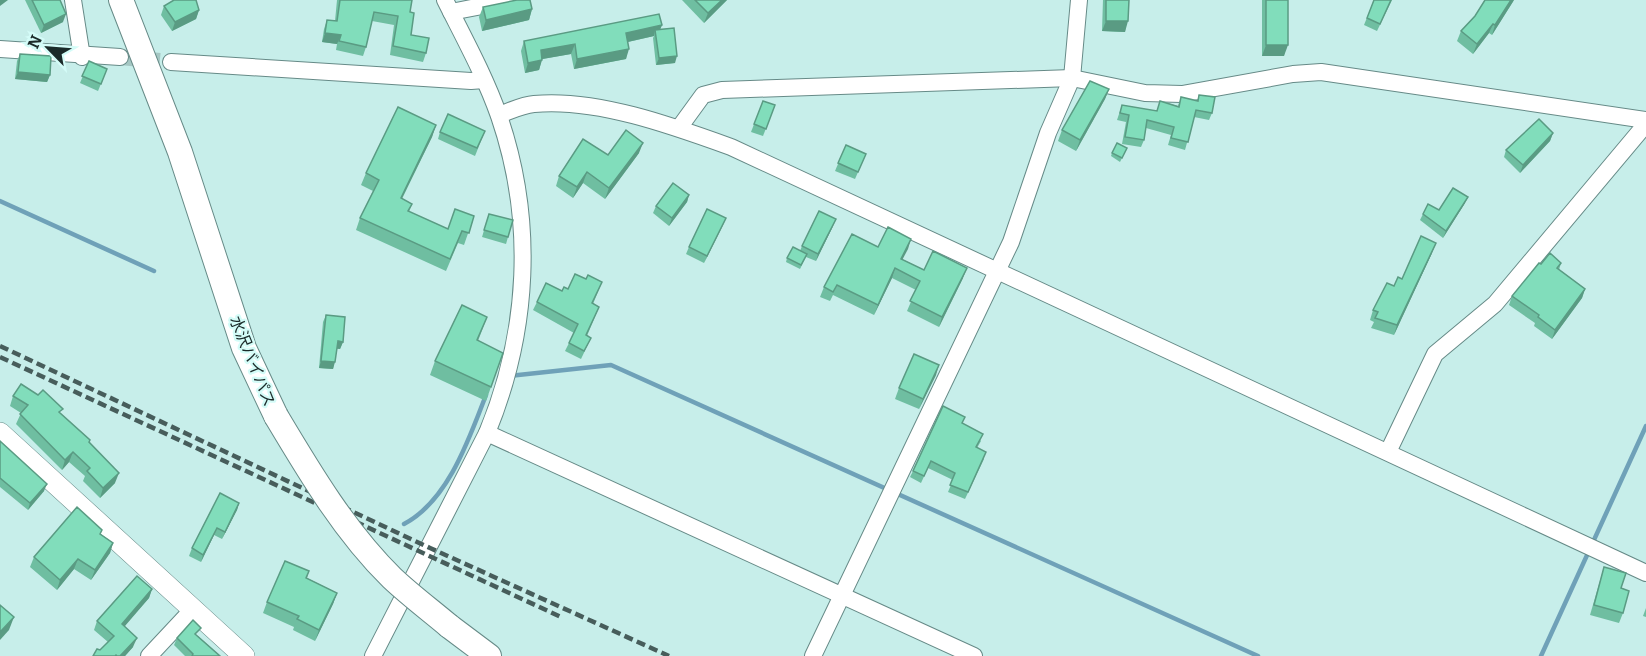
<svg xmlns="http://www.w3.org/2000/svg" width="1646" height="656" viewBox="0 0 1646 656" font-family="Bitter,'Noto Sans JP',serif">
<rect width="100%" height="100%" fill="#c7eeea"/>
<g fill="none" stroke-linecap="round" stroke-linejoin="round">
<g stroke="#6fa1b8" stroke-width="4.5">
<path d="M0 201 154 271"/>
<path d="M509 376 611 365 1258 656"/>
<path d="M404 524C448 501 469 439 486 395"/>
<path d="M1541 656 1646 426"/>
</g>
<path stroke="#a5c7c3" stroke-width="16" stroke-dasharray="16 8" stroke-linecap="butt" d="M120 57 171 62"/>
<defs>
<g id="minor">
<path d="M73 0 82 57"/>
<path d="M451 12 513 0"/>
<path d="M0 49 120 57"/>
<path d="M171 62 471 81 484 80"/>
<path d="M499 115C510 111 522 105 534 104 596 98 673 126 731 147L1646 573"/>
<path d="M679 128 703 95 722 90 1072 78 1145 93 1182 94 1293 74 1321 72 1646 120"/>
<path d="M487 433 974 656"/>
<path d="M1388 452 1435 354 1495 304 1646 124"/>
<path d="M149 656 193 609"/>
<path d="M373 656 487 433C529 331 535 221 499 116 485 76 464 38 445 0"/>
<path d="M813 656 1011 242 1048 133 1072 78 1079 0"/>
</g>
<path id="major" d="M0 433 244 656"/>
<g id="highway">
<path d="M121 0 180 152 244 348 276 416"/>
<path d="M449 626 489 656"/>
</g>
</defs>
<use href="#minor" stroke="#668a87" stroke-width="18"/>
<use href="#major" stroke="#668a87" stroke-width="22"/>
<use href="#highway" stroke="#668a87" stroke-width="26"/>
<use href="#minor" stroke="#fff" stroke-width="16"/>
<use href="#major" stroke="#fff" stroke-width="21"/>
<use href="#highway" stroke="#fff" stroke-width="24"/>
<g stroke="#475d5b" stroke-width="4.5" stroke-dasharray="9 4.5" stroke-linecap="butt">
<path d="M0 346 430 548 669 656"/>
<path d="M0 357 561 617"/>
</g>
<defs>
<path id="highway-bridge" d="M276 416C310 473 345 532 392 578 410 595 430 610 449 626"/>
</defs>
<use href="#highway-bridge" stroke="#668a87" stroke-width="26" stroke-linecap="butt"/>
<use href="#highway-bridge" stroke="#fff" stroke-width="24"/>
</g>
<g fill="#6fbea1">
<path d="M25 0H60L63 22 41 33Z"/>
<path d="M337 0H412L410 12 411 35 426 53 423 62 390 55 394 25 372 21 366 47 363 56 336 50 337 44 322 42 324 29 327 20 335 21Z"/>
<path d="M682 0H727L704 23Z"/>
<path d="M1103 0H1129L1125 32 1102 31Z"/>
<path d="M1262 0H1288L1284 56H1262Z"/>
<path d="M1374 0H1392L1377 31 1364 25Z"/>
<path d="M1514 0 1492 35 1489 33 1473 54 1457 41 1461 31 1475 16Z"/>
<path d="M164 6 199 10 196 19 172 31 161 15Z"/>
<path d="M483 7 532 9 529 20 482 31 479 17Z"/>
<path d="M662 25 660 30 675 63 656 65 653 38 654 36 628 42 626 59 574 69 571 54 542 59 539 70 525 73 521 51 524 41Z"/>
<path d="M20 54 50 75 47 82 15 79 17 61Z"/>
<path d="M89 61 107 69 98 91 80 83Z"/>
<path d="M1109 89 1105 99 1076 151 1058 141 1062 130Z"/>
<path d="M1199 95 1212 113 1209 120 1194 117 1185 150 1168 145 1171 135 1146 128 1144 140 1141 147 1122 144 1126 122 1117 120 1122 105 1157 111 1160 101 1178 106 1181 97 1197 101Z"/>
<path d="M763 101 775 105 763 136 751 132Z"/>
<path d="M436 125 432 137 402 199 412 204 409 212 448 229 474 216 464 245 458 243 446 271 356 230 360 218 373 191 361 185 366 173Z"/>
<path d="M485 131 475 156 438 139 440 132Z"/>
<path d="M1553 133 1550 141 1520 173 1504 157 1506 150Z"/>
<path d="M846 145 866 154 855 179 835 171Z"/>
<path d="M1127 148 1120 162 1111 156 1112 153Z"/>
<path d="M639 153 605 199 583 183 573 198 556 186 559 176 608 155Z"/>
<path d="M689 195 687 202 669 226 653 213 656 206Z"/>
<path d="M1465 203 1443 238 1420 220 1423 214Z"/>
<path d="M489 214 508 237 506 244 482 237Z"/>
<path d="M726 218 704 263 686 254 689 247Z"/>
<path d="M833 226 816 261 806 257 800 269 786 262 787 258 800 251 802 246Z"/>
<path d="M911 239 902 259 924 270 963 278 939 327 907 311 916 290 892 278 874 315 833 295 830 301 820 297 824 287 878 247Z"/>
<path d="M1432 253 1394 335 1371 328 1374 322 1370 320 1373 310 1394 286Z"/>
<path d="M1561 263 1559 270 1585 289 1582 298 1552 339 1534 326 1535 323 1509 305 1512 296 1541 264Z"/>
<path d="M586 279 602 282 593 304 599 307 587 336 591 338 581 359 565 351 574 333 533 310 537 302 562 291 568 289Z"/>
<path d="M326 315 343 342 340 349H337L333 369 319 368 323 322Z"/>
<path d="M487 317 478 341 491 387 486 401 430 375 435 361Z"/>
<path d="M936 375 919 409 895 399 899 388Z"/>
<path d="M13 396 61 414 90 440 89 443 115 483 100 498 83 481 85 476 69 462 62 470 16 424 21 413 10 406Z"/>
<path d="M963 423 981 441 977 448 984 459 965 499 948 492 953 480 928 468 921 483 910 477 913 471Z"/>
<path d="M0 441 44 491 28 510 0 487Z"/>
<path d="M239 503 237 510 222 539 214 535 201 562 189 556 192 548Z"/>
<path d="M101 534 113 543 110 553 91 580 74 569 57 590 30 567 34 557Z"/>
<path d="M1604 567 1623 613 1619 623 1590 615Z"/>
<path d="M309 571 307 578 337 593 333 604 315 641 293 630 294 627 263 613 267 602Z"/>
<path d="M152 589 149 598 124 626 133 647 125 656H93L108 642 94 630 97 621Z"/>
<path d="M1646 608V617L1643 616Z"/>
<path d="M198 636 220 656H185L174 645 177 638Z"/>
</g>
<g fill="#5a9b83">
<path d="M0 0H8L0 6Z"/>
<path d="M722 0H727L704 23 708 13Z"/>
<path d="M1511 0H1514L1492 35 1495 25Z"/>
<path d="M532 9 529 20 482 31 486 20Z"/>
<path d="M199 10 196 19 172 31 175 22Z"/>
<path d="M66 14 63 22 41 33 44 25Z"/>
<path d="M1106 21H1128L1125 32 1102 31Z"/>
<path d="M1493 24 1489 33 1473 54 1477 44Z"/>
<path d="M662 25 658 34 655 30 654 36 623 43 626 33Z"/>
<path d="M325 33 341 35 337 44 322 42Z"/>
<path d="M575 44 571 54 537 60 541 50Z"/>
<path d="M1266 45H1288L1284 56H1262Z"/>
<path d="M629 49 626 59 574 69 577 59Z"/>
<path d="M677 56 675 63 656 65 659 58Z"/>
<path d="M542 60 539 70 525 73 528 63Z"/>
<path d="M18 72 50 75 47 82 15 79Z"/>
<path d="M1109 89 1105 99 1076 151 1080 140Z"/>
<path d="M436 125 432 137 396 210 401 198Z"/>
<path d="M1553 133 1550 141 1520 173 1523 165Z"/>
<path d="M643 143 639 153 605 199 609 188Z"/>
<path d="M587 172 583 183 573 198 577 187Z"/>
<path d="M689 195 687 202 669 226 672 218Z"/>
<path d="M1468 197 1465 203 1443 238 1446 231Z"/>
<path d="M726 218 723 225 704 263 707 256Z"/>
<path d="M836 219 833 226 816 261 818 254Z"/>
<path d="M911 239 908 249 898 268 901 259Z"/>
<path d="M1436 243 1432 253 1394 335 1397 325Z"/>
<path d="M895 268 892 278 874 315 878 305Z"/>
<path d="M967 268 963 278 939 327 942 317Z"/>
<path d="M1585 289 1582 298 1552 339 1555 330Z"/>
<path d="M338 341 343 342 340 349 335 348Z"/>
<path d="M321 361 335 362 333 369 319 368Z"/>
<path d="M939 365 936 375 919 409 923 399Z"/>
<path d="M73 452 69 462 62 470 65 460Z"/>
<path d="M119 473 115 483 100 498 103 488Z"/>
<path d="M47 484 44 491 28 510 30 503Z"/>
<path d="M239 503 237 510 222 539 225 532Z"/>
<path d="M217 528 214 535 201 562 203 555Z"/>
<path d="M113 543 110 553 91 580 95 570Z"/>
<path d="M78 559 74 569 57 590 60 580Z"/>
<path d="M152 589 149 598 119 633 122 624Z"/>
<path d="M337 593 333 604 315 641 319 630Z"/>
<path d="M14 617 9 630 0 640V632Z"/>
<path d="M137 638 133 647 125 656H120Z"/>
</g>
<g fill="#81ddbb" stroke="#5a9b83" stroke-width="1.5">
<path d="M32 0H60L66 14 44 25Z"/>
<path d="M174 0H196L199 10 175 22 164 6Z"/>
<path d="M340 0H412L410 12 414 13 411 35 429 38 426 53 393 46 398 16 374 12 366 47 339 41 341 35 325 33 327 20 337 21Z"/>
<path d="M517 0H530L532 9 486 20 483 7Z"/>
<path d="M695 0H722L708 13Z"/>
<path d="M1106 0H1129L1128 21H1106Z"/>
<rect x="1266" y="0" width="22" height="45"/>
<path d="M1374 0H1391L1380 24 1367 18Z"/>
<path d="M1485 0H1511L1495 25 1493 24 1477 44 1461 31 1475 16Z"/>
<path d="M659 14 662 25 626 33 629 49 577 59 575 44 541 50 542 60 528 63 524 41Z"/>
<path d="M674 28 677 56 659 58 655 30Z"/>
<path d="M20 54 51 56 50 75 18 72Z"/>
<path d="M89 61 107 69 101 84 82 76Z"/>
<path d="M1090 81 1109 89 1080 140 1062 130Z"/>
<path d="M1199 95 1215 97 1212 113 1196 110 1188 142 1171 138 1174 127 1147 120 1144 140 1125 137 1129 115 1120 113 1122 105 1157 111 1160 101 1179 107 1181 97 1198 101Z"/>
<path d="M763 101 775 105 766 129 754 124Z"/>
<path d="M398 107 436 125 401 198 412 204 408 211 448 229 455 209 474 216 469 233 462 231 450 259 360 218 379 180 366 173Z"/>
<path d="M448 114 485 131 477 148 440 132Z"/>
<path d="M1539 119 1553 133 1523 165 1506 150Z"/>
<path d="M626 130 643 143 609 188 587 172 577 187 559 176 583 139 608 155Z"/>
<path d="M1117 143 1127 148 1122 158 1112 153Z"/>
<path d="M846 145 866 154 858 172 838 163Z"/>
<path d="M673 183 689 195 672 218 656 206Z"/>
<path d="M1453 188 1468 197 1446 231 1423 214 1428 204 1439 210Z"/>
<path d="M707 209 726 218 707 256 689 247Z"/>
<path d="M819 211 836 219 818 254 802 246Z"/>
<path d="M489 214 513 220 508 237 484 230Z"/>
<path d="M888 227 911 239 901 259 924 270 933 251 967 268 942 317 910 301 920 281 895 268 878 305 837 285 833 292 824 287 852 234 878 247Z"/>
<path d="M1421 236 1436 243 1397 325 1375 318 1378 312 1373 310 1387 283 1394 286 1398 277 1402 279Z"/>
<path d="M793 247 807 254 801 265 787 258Z"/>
<path d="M1550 253 1561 263 1557 268 1585 289 1555 330 1538 317 1539 315 1512 296 1539 263 1541 264Z"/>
<path d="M575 274 586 279 588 275 602 282 592 303 599 307 586 335 591 338 584 351 569 343 578 324 537 302 546 283 562 291 564 287 568 289Z"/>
<path d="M462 305 487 317 477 340 503 353 491 387 435 361Z"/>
<path d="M326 315 345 317 343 342 338 341 335 362 321 361Z"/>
<path d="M914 354 939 365 923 399 899 388Z"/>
<path d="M21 384 38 395 43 390 63 409 59 412 90 440 89 442 119 473 103 488 87 471 90 468 73 452 65 460 20 414 28 405 13 396Z"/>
<path d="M943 406 965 417 962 423 983 434 976 447 986 452 968 492 950 485 955 473 931 461 924 476 913 471Z"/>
<path d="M0 441 47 484 30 503 0 478Z"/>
<path d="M220 493 239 503 225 532 217 528 203 555 192 548Z"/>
<path d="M77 507 102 530 100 534 113 543 95 570 78 559 60 580 34 557Z"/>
<path d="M285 561 309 571 306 578 337 593 319 630 297 619 299 616 267 602Z"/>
<path d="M1604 567 1626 573 1621 588 1629 591 1623 613 1594 605Z"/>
<path d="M137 576 152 589 122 624 137 638 120 656H117L116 655 115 656H93L97 649 100 650 114 636 97 621Z"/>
<path d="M0 605 14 617 0 632Z"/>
<path d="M193 620 201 628 195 634 220 656H192L193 654 177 638Z"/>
</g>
<g text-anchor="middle" stroke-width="4.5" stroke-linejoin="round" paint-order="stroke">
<g font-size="16" fill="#1b2a29" stroke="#d4fcf8">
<text transform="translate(253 361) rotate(68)" y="6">水沢バイパス</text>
</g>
</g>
<g transform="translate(48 48) rotate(295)" stroke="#d4fcf8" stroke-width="4.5" paint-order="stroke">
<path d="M0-4.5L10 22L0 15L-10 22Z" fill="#1b2a29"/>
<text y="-9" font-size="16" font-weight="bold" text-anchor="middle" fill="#1b2a29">N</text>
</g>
</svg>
